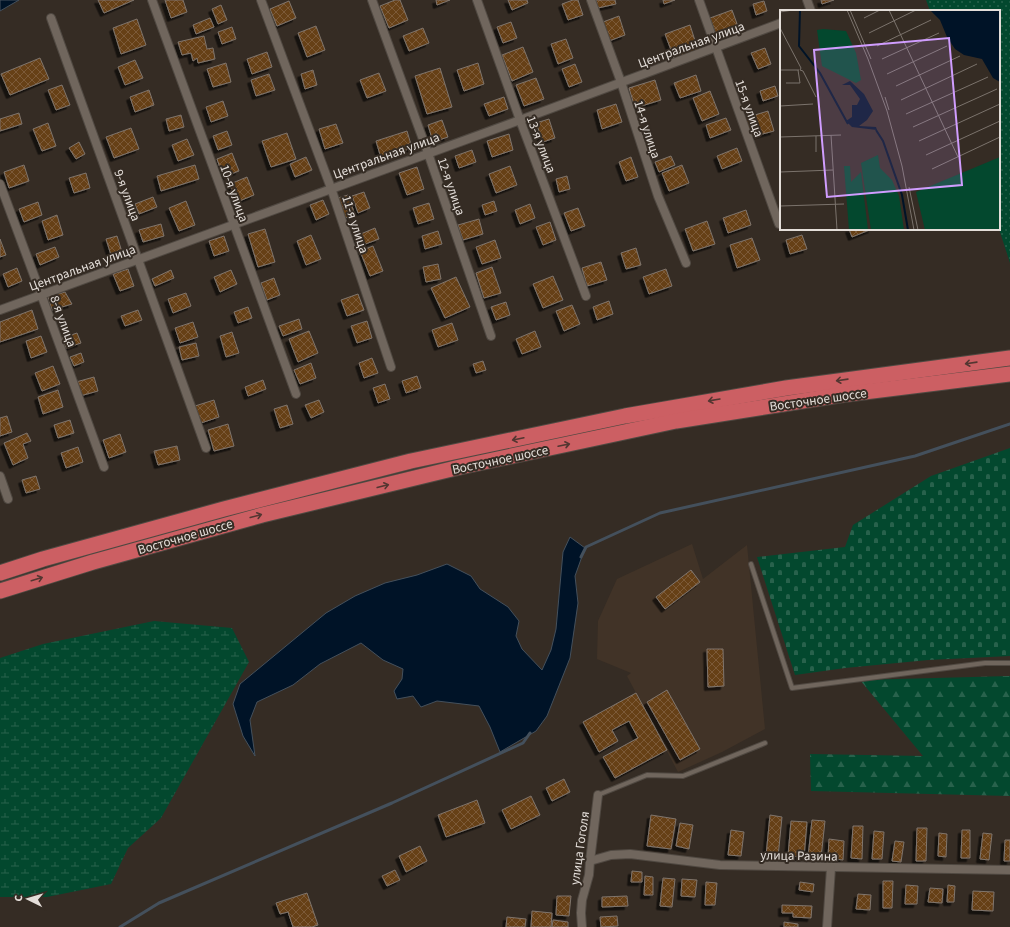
<svg xmlns="http://www.w3.org/2000/svg" width="1010" height="927" viewBox="0 0 1010 927" font-family="'Source Sans 3',sans-serif">
<defs>
<pattern id="grass-dots" width="8" height="8" patternUnits="userSpaceOnUse"><rect width="8" height="8" fill="#03482e"/><path d="M2 2h.1M6 6h.1" fill="none" stroke="#28624c" stroke-width="1.8" stroke-linecap="round"/></pattern>
<pattern id="forest-firs" width="22" height="20" patternUnits="userSpaceOnUse"><rect width="22" height="20" fill="#03482e"/><path d="M5 1l3.5 6h-7zM16 11l3.5 6h-7z" fill="#28624c"/></pattern>
<pattern id="wetland-marsh" width="20" height="14" patternUnits="userSpaceOnUse"><rect width="20" height="14" fill="#03482e"/><path d="M1 5h8M5 5V1M11 12h8M15 12V8" fill="none" stroke="#28624c"/></pattern>
<pattern id="cemetery-stones" width="16" height="16" patternUnits="userSpaceOnUse"><rect width="16" height="16" fill="#03482e"/><path d="M2 7V4a2 2 0 0 1 4 0v3zM10 15v-3a2 2 0 0 1 4 0v3z" fill="#28624c"/></pattern>
<pattern id="building-cross-hatch" width="8" height="8" patternUnits="userSpaceOnUse"><rect width="8" height="8" fill="#663f18"/><path d="M0 0l8 8M0 8l8-8" fill="none" stroke="#7c5a39"/></pattern>
<filter id="shadow"><feDropShadow dx="-3.5" dy="3.5" stdDeviation="0" flood-color="#0009"/></filter>
</defs>
<rect width="100%" height="100%" fill="#352c24"/>
<path fill="#413327" d="M692 544 703 579 747 545 765 729 722 752 678 772 627 676 631 673 597 659 598 621 617 579Z"/>
<path fill="url(#grass-dots)" d="M926 0H1010V263L999 229V11H930Z"/>
<path fill="url(#forest-firs)" d="M1010 676V796L811 791 810 754 923 756 860 680Z"/>
<path fill="url(#wetland-marsh)" d="M154 621 232 628 249 662 161 818 128 848 111 884 47 897H0V658L43 644Z"/>
<path fill="url(#cemetery-stones)" d="M1010 448V656L928 660 845 668 795 675 757 557 845 547 853 525 931 476Z"/>
<g fill="#001327" stroke="#44505c">
<path d="M0 0H19L0 11Z"/>
<path d="M570 537 585 548 575 576 578 603 570 658 547 716 536 731 500 752 490 727 479 706 437 701 421 707 413 696 397 699 394 691 402 679 403 669 383 660 361 643 320 664 293 685 257 702 250 720 255 756 243 736 233 704 240 684 326 613 355 596 385 583 417 575 447 564 471 576 480 589 508 607 519 621 516 636 522 649 542 670 551 650 556 629 563 552Z"/>
</g>
<g fill="none" stroke-linecap="round" stroke-linejoin="round">
<g stroke="#44505c" stroke-width="3">
<path d="M581 557 586 547 660 513 915 456 1010 424"/>
<path d="M120 927 159 903 392 803 523 743 530 733"/>
</g>
</g>
<g fill="url(#building-cross-hatch)" stroke="#7f756c" filter="url(#shadow)">
<path d="M98 0H134L104 13Z"/>
<path d="M165 0H183L187 12 171 18Z"/>
<path d="M395 0H400L408 20 389 28 380 6Z"/>
<path d="M436 0H450L437 5Z"/>
<path d="M508 0H527L528 3 512 10Z"/>
<path d="M573 0H578L583 15 568 20 562 4Z"/>
<path d="M596 0H615L616 4 598 8Z"/>
<path d="M663 0H675L664 4Z"/>
<path d="M821 0H834L822 4Z"/>
<path d="M289 1 296 18 277 26 270 9Z"/>
<path d="M764 1 767 11 756 15 753 4Z"/>
<path d="M221 5 227 20 218 24 212 9Z"/>
<path d="M732 10 740 32 718 40 710 18Z"/>
<path d="M619 16 625 35 609 41 603 22Z"/>
<path d="M210 18 214 27 196 34 193 25Z"/>
<path d="M137 19 146 45 121 54 113 28Z"/>
<path d="M511 22 517 38 503 43 497 27Z"/>
<path d="M690 25 698 50 674 58 665 34Z"/>
<path d="M316 26 325 50 307 57 298 33Z"/>
<path d="M232 27 236 39 222 44 218 32Z"/>
<path d="M423 28 429 43 409 51 403 36Z"/>
<path d="M204 36 207 49 213 48 215 59 198 63 197 58 193 61 191 53 182 55 178 42Z"/>
<path d="M566 39 573 58 558 64 551 44Z"/>
<path d="M523 47 533 72 512 81 502 55Z"/>
<path d="M765 48 771 64 758 69 751 53Z"/>
<path d="M267 52 272 67 252 74 247 59Z"/>
<path d="M40 58 49 79 10 95 1 74Z"/>
<path d="M135 60 143 78 125 85 118 67Z"/>
<path d="M226 63 231 82 213 87 207 69Z"/>
<path d="M478 63 484 84 464 91 457 70Z"/>
<path d="M575 64 582 82 569 87 562 69Z"/>
<path d="M440 68 452 107 427 114 415 76Z"/>
<path d="M313 70 317 85 305 89 301 74Z"/>
<path d="M379 73 386 91 367 98 360 80Z"/>
<path d="M269 74 275 90 256 96 251 80Z"/>
<path d="M696 75 701 91 680 98 674 83Z"/>
<path d="M536 78 544 99 524 106 516 85Z"/>
<path d="M655 80 661 100 635 108 629 88Z"/>
<path d="M62 85 70 105 56 110 48 90Z"/>
<path d="M775 86 778 96 763 101 760 91Z"/>
<path d="M149 90 154 105 135 112 130 97Z"/>
<path d="M710 91 719 114 702 121 693 98Z"/>
<path d="M504 97 508 109 489 116 484 104Z"/>
<path d="M223 101 228 116 211 122 206 107Z"/>
<path d="M616 104 622 122 602 129 597 110Z"/>
<path d="M768 111 774 131 751 137 745 118Z"/>
<path d="M19 113 22 124 0 131V119Z"/>
<path d="M181 115 184 127 169 131 166 119Z"/>
<path d="M726 118 731 130 710 138 706 125Z"/>
<path d="M549 119 555 138 543 142 536 123Z"/>
<path d="M442 120 448 137 433 142 428 125Z"/>
<path d="M48 123 56 146 42 151 33 129Z"/>
<path d="M336 124 343 143 325 149 319 129Z"/>
<path d="M131 128 139 149 114 158 106 137Z"/>
<path d="M227 131 232 145 218 150 213 136Z"/>
<path d="M407 131 412 148 381 158 376 141Z"/>
<path d="M287 133 296 159 271 167 262 141Z"/>
<path d="M509 134 513 150 492 157 487 141Z"/>
<path d="M187 139 194 155 178 161 172 145Z"/>
<path d="M79 142 85 154 76 159 69 148Z"/>
<path d="M737 148 742 161 722 169 717 156Z"/>
<path d="M472 150 476 162 459 168 455 156Z"/>
<path d="M232 153 239 171 223 177 217 159Z"/>
<path d="M671 156 675 165 659 172 655 162Z"/>
<path d="M306 157 312 170 295 177 290 164Z"/>
<path d="M631 157 638 177 626 181 619 162Z"/>
<path d="M24 165 29 181 9 188 4 172Z"/>
<path d="M195 165 199 179 161 191 157 176Z"/>
<path d="M682 165 689 183 669 191 662 173Z"/>
<path d="M510 166 517 185 496 193 489 174Z"/>
<path d="M417 167 424 189 407 195 399 173Z"/>
<path d="M86 173 90 188 74 193 69 178Z"/>
<path d="M567 176 570 189 559 192 556 179Z"/>
<path d="M247 177 254 195 237 202 230 184Z"/>
<path d="M364 192 370 208 358 213 352 196Z"/>
<path d="M348 195 355 215 345 218 338 198Z"/>
<path d="M153 197 157 207 139 214 135 204Z"/>
<path d="M323 200 329 214 316 220 310 205Z"/>
<path d="M186 201 195 225 179 231 169 208Z"/>
<path d="M494 201 497 211 485 215 482 205Z"/>
<path d="M38 202 42 215 24 222 19 209Z"/>
<path d="M429 203 434 219 418 224 413 208Z"/>
<path d="M530 204 535 218 520 224 515 210Z"/>
<path d="M578 208 585 226 571 231 564 213Z"/>
<path d="M746 210 751 225 728 233 723 218Z"/>
<path d="M57 215 63 235 48 240 42 221Z"/>
<path d="M479 219 483 234 463 240 458 225Z"/>
<path d="M707 221 715 244 693 251 685 229Z"/>
<path d="M550 222 556 240 543 245 536 227Z"/>
<path d="M161 224 164 236 143 242 139 230Z"/>
<path d="M375 228 379 239 360 246 356 236Z"/>
<path d="M265 229 275 262 258 267 248 234Z"/>
<path d="M849 229H872L852 237Z"/>
<path d="M438 231 442 244 425 249 422 236Z"/>
<path d="M311 235 321 259 306 265 297 241Z"/>
<path d="M802 235 807 249 790 254 786 240Z"/>
<path d="M117 236 122 252 111 255 106 239Z"/>
<path d="M224 236 229 251 214 256 209 241Z"/>
<path d="M752 238 760 260 737 268 730 245Z"/>
<path d="M0 239 6 255 0 257Z"/>
<path d="M495 240 501 258 482 264 476 247Z"/>
<path d="M373 246 383 271 370 276 360 251Z"/>
<path d="M55 247 59 257 40 265 36 254Z"/>
<path d="M636 248 641 265 626 269 621 253Z"/>
<path d="M601 262 607 280 587 286 582 268Z"/>
<path d="M438 264 441 279 426 282 423 267Z"/>
<path d="M492 267 501 293 484 298 476 273Z"/>
<path d="M17 268 22 281 8 287 3 274Z"/>
<path d="M128 269 134 286 120 291 113 274Z"/>
<path d="M666 269 672 286 649 294 643 277Z"/>
<path d="M171 270 174 278 155 286 152 279Z"/>
<path d="M231 270 237 284 220 292 214 277Z"/>
<path d="M553 276 563 300 543 308 533 284Z"/>
<path d="M456 277 470 307 445 318 431 288Z"/>
<path d="M274 278 280 295 267 300 261 283Z"/>
<path d="M65 292 72 304 52 310 48 297Z"/>
<path d="M186 293 191 306 173 313 168 299Z"/>
<path d="M358 294 364 310 347 316 341 300Z"/>
<path d="M609 301 613 314 597 320 593 307Z"/>
<path d="M506 302 510 315 496 320 491 307Z"/>
<path d="M572 305 580 324 564 331 556 311Z"/>
<path d="M248 307 252 318 238 323 234 312Z"/>
<path d="M32 310 38 329 0 342V322Z"/>
<path d="M138 310 142 320 125 326 121 316Z"/>
<path d="M299 319 302 329 283 336 279 326Z"/>
<path d="M367 321 372 338 357 343 351 326Z"/>
<path d="M193 322 198 337 180 343 175 328Z"/>
<path d="M452 323 458 340 438 347 432 330Z"/>
<path d="M309 331 318 353 298 362 289 339Z"/>
<path d="M535 331 541 347 522 354 516 339Z"/>
<path d="M232 332 239 353 226 357 220 336Z"/>
<path d="M77 333 81 343 66 348 62 338Z"/>
<path d="M41 336 47 352 31 358 26 341Z"/>
<path d="M196 343 199 356 182 360 179 347Z"/>
<path d="M81 353 84 362 74 366 70 357Z"/>
<path d="M372 358 378 373 364 378 359 363Z"/>
<path d="M483 361 486 370 476 373 473 364Z"/>
<path d="M311 363 316 378 300 384 294 370Z"/>
<path d="M53 366 60 384 42 391 35 373Z"/>
<path d="M417 376 421 388 406 393 402 381Z"/>
<path d="M94 377 98 391 80 396 76 382Z"/>
<path d="M263 380 266 389 248 396 245 387Z"/>
<path d="M385 384 390 399 378 403 373 388Z"/>
<path d="M58 390 63 407 43 414 38 397Z"/>
<path d="M214 400 219 417 201 423 195 406Z"/>
<path d="M319 400 324 412 311 418 305 405Z"/>
<path d="M287 405 293 424 280 428 274 409Z"/>
<path d="M7 416 12 432 0 436V418Z"/>
<path d="M70 420 74 433 58 438 54 425Z"/>
<path d="M228 424 234 446 214 451 208 430Z"/>
<path d="M27 433 31 441 23 444 28 458 13 465 4 443Z"/>
<path d="M120 434 126 452 109 458 103 440Z"/>
<path d="M177 446 180 460 158 465 154 451Z"/>
<path d="M78 447 83 462 66 468 61 453Z"/>
<path d="M36 476 40 489 26 493 22 480Z"/>
<path d="M691 570 700 582 665 609 656 597Z"/>
<path d="M707 649H723L724 686 708 687Z"/>
<path d="M667 690 700 749 680 760 647 702Z"/>
<path d="M636 693 667 750 615 778 603 757 638 738 629 721 612 730 618 741 599 752 583 722Z"/>
<path d="M564 779 570 792 552 801 546 788Z"/>
<path d="M531 796 540 815 511 829 502 810Z"/>
<path d="M477 800 485 823 446 837 438 815Z"/>
<path d="M651 815 676 819 671 849 647 846Z"/>
<path d="M770 815 782 817 778 857 766 856Z"/>
<path d="M812 820 825 821 821 858 808 857Z"/>
<path d="M791 821 807 822 804 857 788 856Z"/>
<path d="M680 823 693 825 689 849 676 846Z"/>
<path d="M853 826H863L862 859 851 858Z"/>
<path d="M917 828H927L926 861H916Z"/>
<path d="M731 830 744 832 741 856 728 855Z"/>
<path d="M962 830H970V858H961Z"/>
<path d="M874 831 884 832 882 859H872Z"/>
<path d="M939 833 947 834 946 857 938 856Z"/>
<path d="M983 833 992 834 989 860 980 859Z"/>
<path d="M829 839 844 841 843 860 828 858Z"/>
<path d="M1005 840H1010V861H1004Z"/>
<path d="M895 841 904 842 901 862 892 861Z"/>
<path d="M420 846 427 861 406 872 399 856Z"/>
<path d="M395 870 400 880 387 886 382 876Z"/>
<path d="M632 871 642 872V882H631Z"/>
<path d="M645 876 653 877V895H644Z"/>
<path d="M663 878 675 879 672 907 660 906Z"/>
<path d="M682 879 697 880 695 897 681 896Z"/>
<path d="M883 881H893L892 908H883Z"/>
<path d="M706 882 717 883 715 905H705Z"/>
<path d="M800 882 814 884 813 892 799 890Z"/>
<path d="M906 885 918 886 917 904H905Z"/>
<path d="M948 885 955 886 954 902H947Z"/>
<path d="M930 888 943 889 942 903 928 902Z"/>
<path d="M973 891 994 892 993 911 972 910Z"/>
<path d="M307 893 318 925 312 927H293L288 912 280 914 276 903Z"/>
<path d="M858 894 871 895 870 910 856 909Z"/>
<path d="M557 896H571L569 916 556 915Z"/>
<path d="M627 896 628 906 602 907V897Z"/>
<path d="M782 905 812 906 811 918 793 917V913H782Z"/>
<path d="M532 911 552 913 551 927H531Z"/>
<path d="M617 916 618 926 601 927 600 917Z"/>
<path d="M507 917 526 919 525 927H506Z"/>
<path d="M553 920 568 922V927H552Z"/>
<path d="M784 922 798 924V927H784Z"/>
</g>
<g fill="none" stroke-linecap="round" stroke-linejoin="round">
<defs>
<g id="lane">
<path d="M751 564 792 688 985 663H1010"/>
<path d="M598 795 647 775 683 776 765 743"/>
</g>
<g id="street">
<path d="M152 0 296 394"/>
<path d="M261 0 331 188 391 367"/>
<path d="M372 0 428 153 491 336"/>
<path d="M477 0 520 120 586 296"/>
<path d="M591 0 621 82 658 196 686 263"/>
<path d="M699 0 779 224"/>
<path d="M807 0 811 11"/>
<path d="M51 18 206 448"/>
<path d="M0 184 41 294 104 467"/>
<path d="M0 310 520 120 781 23"/>
<path d="M0 476 8 499"/>
<path d="M590 861 611 855 630 854 720 865 1010 870"/>
<path d="M582 927 581 913 582 900 589 875 590 861 598 795"/>
<path d="M827 927 831 868"/>
</g>
<g id="highway">
<path d="M0 573 43 559 224 509 411 461 625 416 786 388 1010 358"/>
<path d="M0 591 93 562 262 515 460 467 676 421 840 395 1010 374"/>
</g>
</defs>
<use href="#lane" stroke="#504942" stroke-width="6"/>
<use href="#street" stroke="#504942" stroke-width="10"/>
<use href="#highway" stroke="#504942" stroke-width="17"/>
<use href="#lane" stroke="#70665d" stroke-width="4"/>
<use href="#street" stroke="#70665d" stroke-width="8"/>
<use href="#highway" stroke="#cc5f63" stroke-width="15"/>
</g>
<defs><path id="oneway-shaft" d="M-6 0H5M1.5-3L5.5 0L1.5 3" fill="none" stroke-width="1.6" stroke-linecap="round" stroke-linejoin="round"/></defs>
<g stroke="#533631">
<use href="#oneway-shaft" transform="translate(971 363) rotate(172)"/>
<use href="#oneway-shaft" transform="translate(842 380) rotate(172)"/>
<use href="#oneway-shaft" transform="translate(714 400) rotate(170)"/>
<use href="#oneway-shaft" transform="translate(518 439) rotate(168)"/>
<use href="#oneway-shaft" transform="translate(564 445) rotate(-12)"/>
<use href="#oneway-shaft" transform="translate(383 486) rotate(-14)"/>
<use href="#oneway-shaft" transform="translate(256 516) rotate(-15)"/>
<use href="#oneway-shaft" transform="translate(37 579) rotate(-17)"/>
</g>
<g text-anchor="middle" stroke-width="4" stroke-linejoin="round" paint-order="stroke">
<g font-size="13" fill="#e4ded9" stroke="#352c24">
<text transform="translate(691 44) rotate(-20)" y="5">Центральная улица</text>
<text transform="translate(750 108) rotate(70)" y="5">15-я улица</text>
<text transform="translate(648 129) rotate(72)" y="5">14-я улица</text>
<text transform="translate(542 144) rotate(69)" y="5">13-я улица</text>
<text transform="translate(386 155) rotate(-20)" y="5">Центральная улица</text>
<text transform="translate(452 186) rotate(71)" y="5">12-я улица</text>
<text transform="translate(235 193) rotate(70)" y="5">10-я улица</text>
<text transform="translate(128 195) rotate(70)" y="5">9-я улица</text>
<text transform="translate(356 224) rotate(72)" y="5">11-я улица</text>
<text transform="translate(82 267) rotate(-20)" y="5">Центральная улица</text>
<text transform="translate(64 321) rotate(70)" y="5">8-я улица</text>
<text transform="translate(818 399) rotate(-8)" y="5">Восточное шоссе</text>
<text transform="translate(500 459) rotate(-12)" y="5">Восточное шоссе</text>
<text transform="translate(185 536) rotate(-16)" y="5">Восточное шоссе</text>
<text transform="translate(579 848) rotate(-82)" y="5">улица Гоголя</text>
<text transform="translate(799 855) rotate(1)" y="5">улица Разина</text>
</g>
</g>
<g transform="translate(780 10)">
<rect width="220" height="220" fill="#352c24"/>
<path d="M220 147V220H145L136 182Z" fill="#03482e"/>
<path d="M64 156H70L71 172 81 162 88 220H69Z" fill="#03482e"/>
<path d="M43 19 66 21 76 43 81 70 76 73 42 56 37 20Z" fill="#03482e"/>
<path d="M98 145 100 158 112 170 119 186 124 220H91L81 153Z" fill="#03482e"/>
<path d="M150 0H220V72L213 68 202 49 184 45 175 39 167 27 160 10ZM70 71 84 84 93 101 87 110 79 116 96 117 97 120 72 117 66 111 72 107V95H77L80 89 70 75H62Z" fill="#001327"/>
<path fill="none" stroke="#001327" stroke-width="2" d="M20 0 19 36 40 63 68 114M96 120 103 131 122 185 128 220"/>
<path fill="none" stroke="#7b736c" stroke-width="1" d="M67 0 88 49 107 101 122 156 134 220M70 0 91 49M109 0 178 147M0 2 13 0M84 8 100 0M0 18 21 58 20 60 23 61 36 87M89 23 136 0M97 36 151 10M102 49 159 23M0 60H19M107 64 167 36M6 73H20L18 60M116 76 180 46M105 87 109 100M121 90 197 54M0 96 33 94M126 104 208 67M133 117 217 79M51 125 57 220M36 126V142M0 127 61 125M139 131 220 94M146 145 220 111M152 159 220 127M0 162 53 160M129 177 138 220M0 196 64 194"/>
<path fill="#d09dff" fill-opacity="0.15" stroke="#d09dff" stroke-width="2" d="M169 28 182 175 47 187 34 40Z"/>
<rect width="220" height="220" fill="none" stroke="#e4ded9" stroke-width="2"/>
</g>
<g transform="translate(28 899) rotate(275)" stroke="#352c24" stroke-width="3" paint-order="stroke">
<path d="M0-3L7 15L0 10L-7 15Z" fill="#e4ded9"/>
<text y="-6" font-size="11" font-weight="bold" text-anchor="middle" fill="#e4ded9">С</text>
</g>
</svg>
